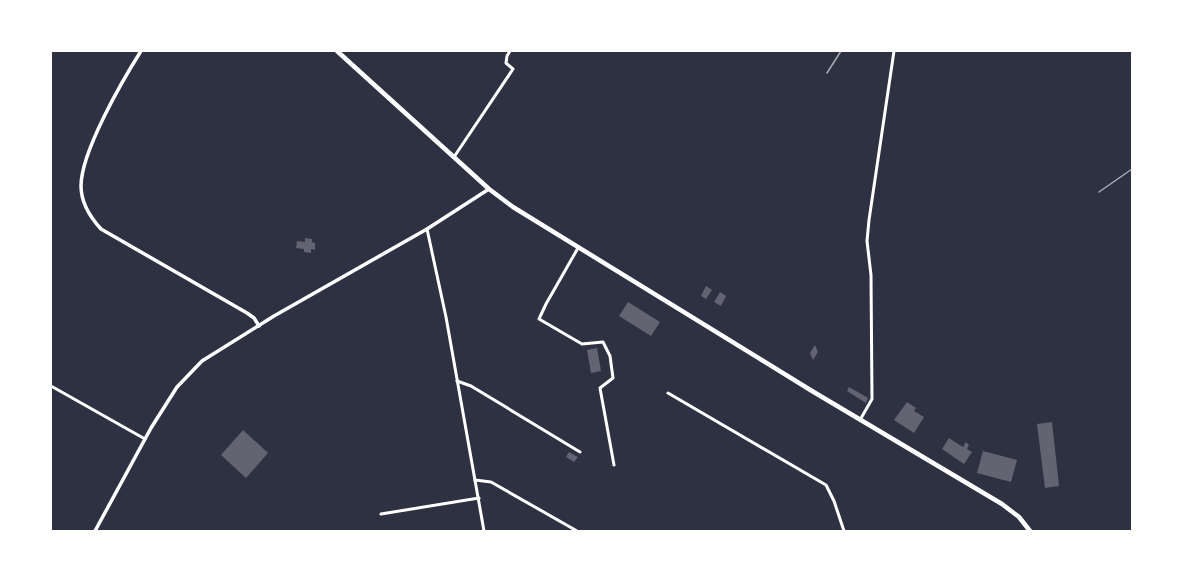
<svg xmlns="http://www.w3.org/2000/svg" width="1183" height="582" viewBox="0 0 1183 582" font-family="'Work Sans',sans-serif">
<rect width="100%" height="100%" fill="#2d3142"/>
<g fill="#626471">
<path d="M305 238 312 239V242L315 243V250L311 249V253L304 252V249L296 248 297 241 305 242Z"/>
<path d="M706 286 712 290 706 299 701 296Z"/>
<path d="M720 292 726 296 721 306 714 302Z"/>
<path d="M628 302 660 322 651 336 619 316Z"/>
<path d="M815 345 818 352 813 360 810 353Z"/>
<path d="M597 348 601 371 591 373 587 350Z"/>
<path d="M849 387 868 398 866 403 847 391Z"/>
<path d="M907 402 916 408 914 411 924 417 914 433 894 420Z"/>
<path d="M1052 422 1059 486 1045 488 1037 424Z"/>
<path d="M243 430 268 453 246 478 221 455Z"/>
<path d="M949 438 963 447 966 442 969 445 967 449 972 452 964 464 942 449Z"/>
<path d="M983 451 1017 460 1011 482 977 473Z"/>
<path d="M569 452 578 457 574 462 566 457Z"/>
</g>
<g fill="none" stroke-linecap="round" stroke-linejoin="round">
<g stroke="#fff" stroke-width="3">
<path d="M454 157 513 69 506 63 507 56 510 51"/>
<path d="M427 229 446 317 484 531"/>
<path d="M578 248 546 304 539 319 582 344 603 342 610 356 613 378 600 388 614 465"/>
<path d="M457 381 471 386 580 452"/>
<path d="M51 386 145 439"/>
<path d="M668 393 826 485 834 501 844 531"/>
<path d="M860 420 872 399 871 275 867 241 869 220 894 51"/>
<path d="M475 480 491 482 577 531"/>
<path d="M381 514 479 498"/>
</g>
<g stroke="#fff" stroke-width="3.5">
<path d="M141 51C122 81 81 152 81 186 81 203 90 217 101 229L247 313 254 318 259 326"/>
<path d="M95 531 151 428 177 387 202 361 274 316 427 229 489 189"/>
</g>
<path stroke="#fff" stroke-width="4.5" d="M337 51 489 189 513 207 812 391 1002 504 1019 517 1030 531"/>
<g stroke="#abadb3" stroke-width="1.5">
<path d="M827 73 841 51"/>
<path d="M1099 192 1132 169"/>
</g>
</g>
<rect width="1183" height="582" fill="none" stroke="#ffffff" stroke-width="104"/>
</svg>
